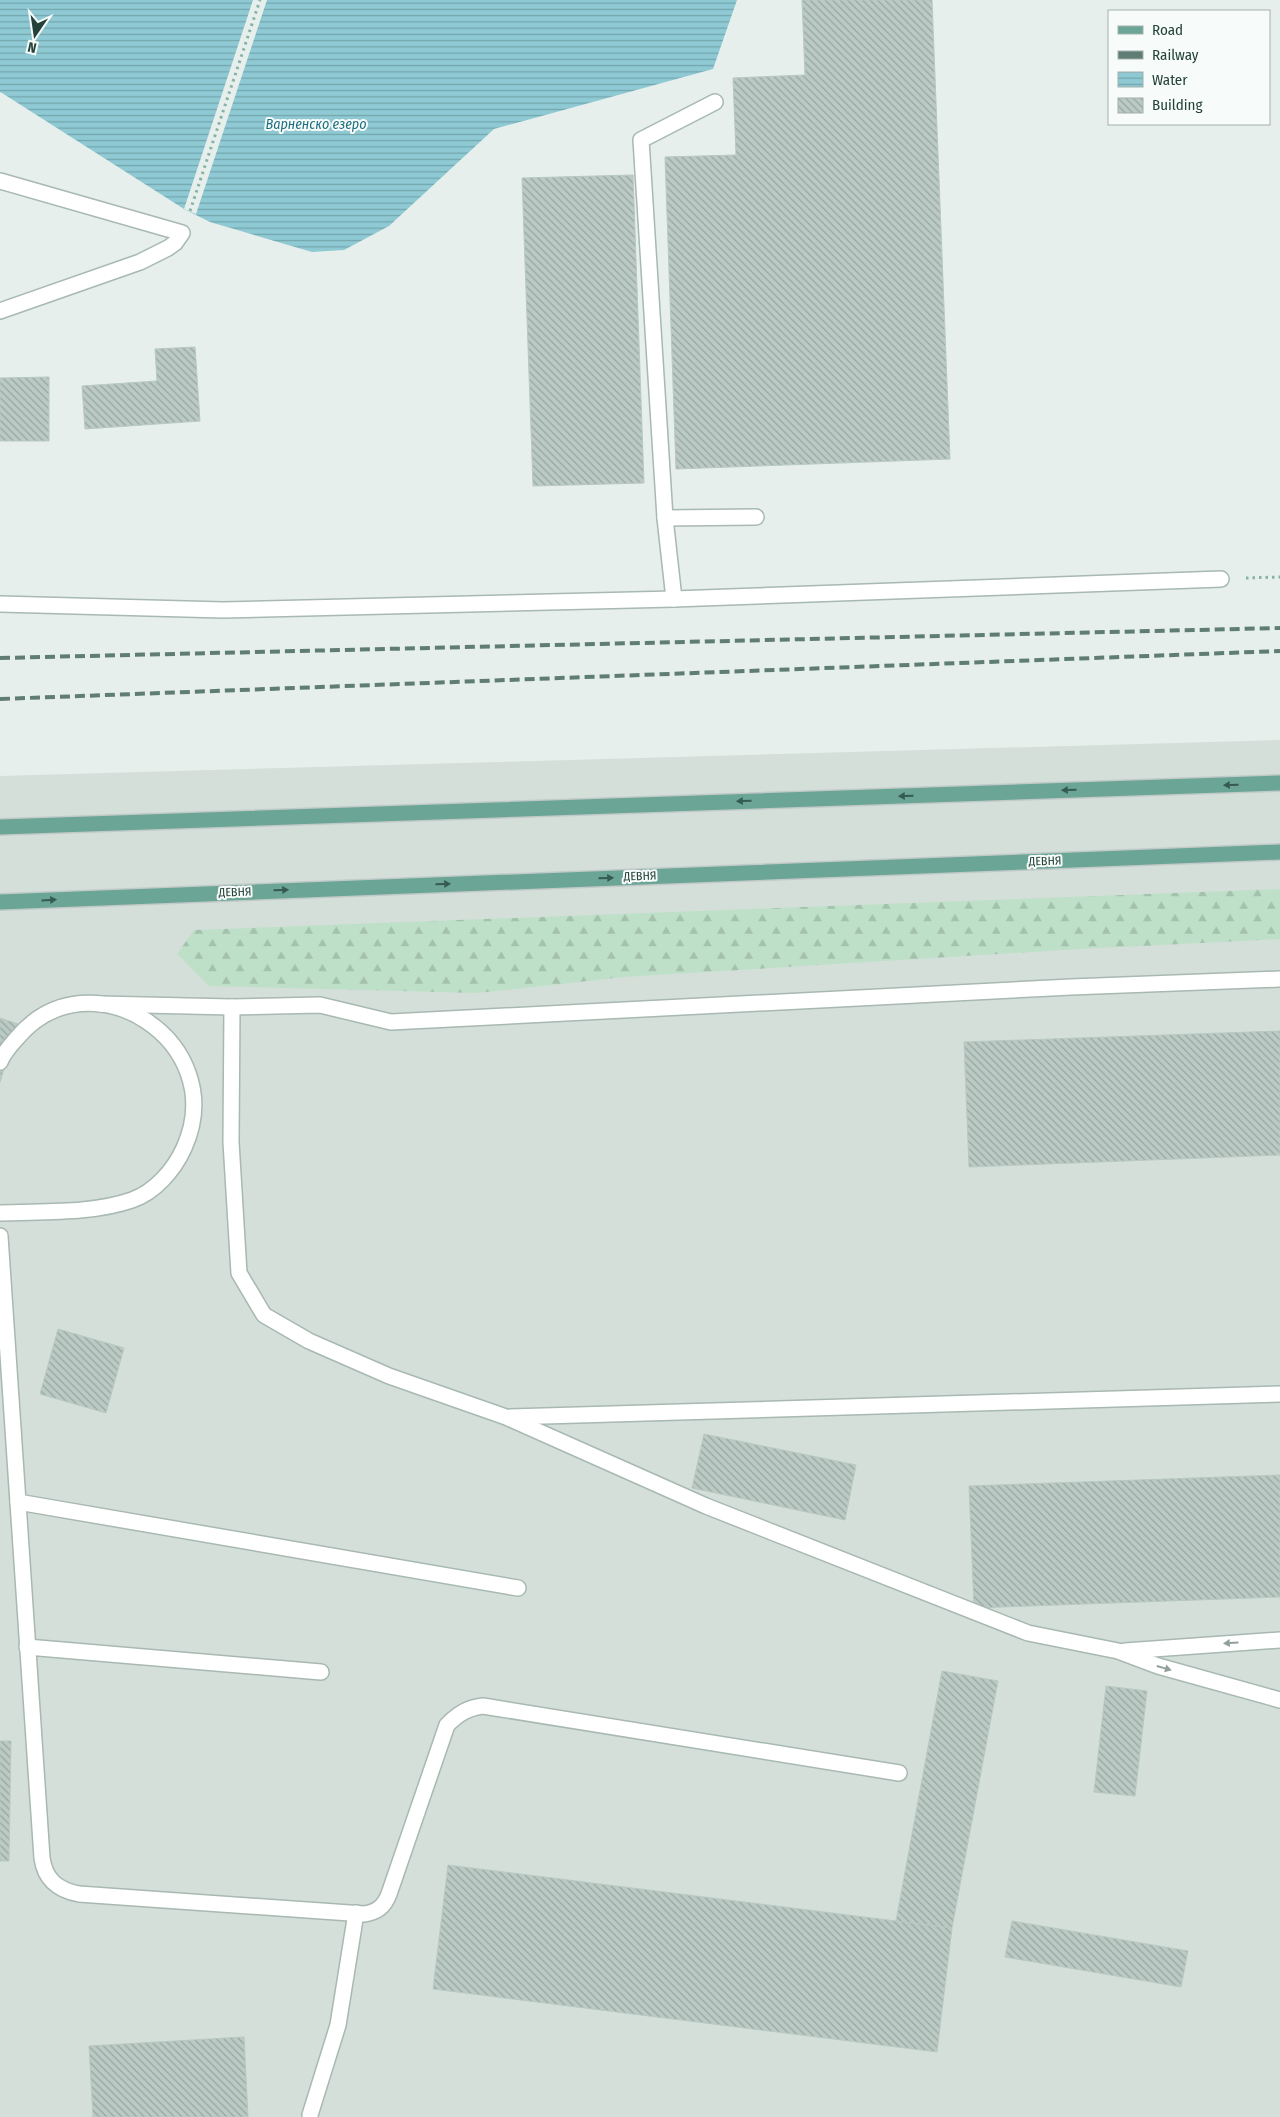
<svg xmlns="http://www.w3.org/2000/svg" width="1280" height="2117" viewBox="0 0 1280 2117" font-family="'Fira Sans Condensed',sans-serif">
<defs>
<pattern id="forest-firs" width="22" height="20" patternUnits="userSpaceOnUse" patternTransform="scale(1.25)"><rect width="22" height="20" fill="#bfe0c8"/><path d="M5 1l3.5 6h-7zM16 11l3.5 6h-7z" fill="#a4c1ad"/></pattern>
<pattern id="water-rules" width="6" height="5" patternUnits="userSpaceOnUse" patternTransform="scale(1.25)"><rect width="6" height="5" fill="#8ec9d4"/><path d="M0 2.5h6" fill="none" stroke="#74a5ad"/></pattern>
<pattern id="building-back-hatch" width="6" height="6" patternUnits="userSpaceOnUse" patternTransform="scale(1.25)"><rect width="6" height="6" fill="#bbcac4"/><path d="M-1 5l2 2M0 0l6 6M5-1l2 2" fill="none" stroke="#98a6a0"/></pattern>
</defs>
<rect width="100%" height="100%" fill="#e6efeb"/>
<path fill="#d4dfda" d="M1280 740V2117H0V776Z"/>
<path fill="url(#forest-firs)" d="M1280 889V939L1080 949 624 977 477 993 209 986 177 954 194 930Z"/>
<path fill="url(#water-rules)" d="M0 0H737L713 69 494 129 389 226 344 250 312 252 210 222 184 209 2 93 0 92Z"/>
<path fill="#e6efeb" d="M253 0H267L196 214 184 209Z"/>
<g fill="url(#building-back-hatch)" stroke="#b8c9c2">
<path d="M802 0H932L950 459 676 469 665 157 736 155 733 78 805 75Z"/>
<path d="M633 175 644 483 533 486 522 178Z"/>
<path d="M195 347 200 421 85 429 82 386 157 381 155 349Z"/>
<path d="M49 377V441H0V378Z"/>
<path d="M0 1018 18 1024 0 1082Z"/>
<path d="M1280 1031V1155L969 1167 964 1042Z"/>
<path d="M58 1329 124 1348 106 1413 40 1394Z"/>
<path d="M704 1434 856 1465 845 1520 692 1488Z"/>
<path d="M1280 1475V1597L974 1608 969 1486Z"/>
<path d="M942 1671 998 1681 952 1928 896 1921Z"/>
<path d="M1106 1686 1147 1691 1135 1796 1094 1792Z"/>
<path d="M0 1741H11L9 1861H0Z"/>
<path d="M448 1865 952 1928 937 2052 433 1989Z"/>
<path d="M1012 1921 1188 1951 1181 1987 1005 1957Z"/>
<path d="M244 2037 248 2117H93L89 2046Z"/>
</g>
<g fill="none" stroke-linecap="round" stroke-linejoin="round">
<defs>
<g id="minor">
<path d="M0 181 182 233 175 243 168 248 140 262 0 311"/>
<path d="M665 518 756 517"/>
<path d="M674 599 665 518 641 140 715 102"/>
<path d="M0 604 223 610 674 599 1221 579"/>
<path d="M99 1004 232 1007 320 1005 391 1022 1071 987 1280 979"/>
<path d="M232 1007 231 1142 239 1273 264 1315 309 1341 389 1376 506 1417 706 1506 1028 1633 1118 1651 1158 1666 1280 1700"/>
<path d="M0 1062C4 1052 10 1046 17 1038 90 951 232 1042 184 1148 174 1170 155 1192 132 1200 92 1214 42 1211 0 1213"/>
<path d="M0 1236 42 1858C45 1880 58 1890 79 1894L364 1914C377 1912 384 1907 389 1894L447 1725C458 1714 467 1708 483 1706L899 1773"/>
<path d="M510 1417 1280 1394"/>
<path d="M18 1502 518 1588"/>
<path d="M27 1647 321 1672"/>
<path d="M1125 1651 1280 1640"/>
<path d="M310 2115 338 2025 356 1913"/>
</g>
<g id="major">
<path d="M0 827 1280 783"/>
<path d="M0 902 1280 852"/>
</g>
</defs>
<use href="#minor" stroke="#a8b8b2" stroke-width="18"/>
<use href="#major" stroke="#c2cac8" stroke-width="18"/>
<g stroke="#86b3a5" stroke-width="3" stroke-dasharray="2.5 4" stroke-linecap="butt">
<path d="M190 211 260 0"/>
<path d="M1246 578 1280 577"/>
</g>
<use href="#minor" stroke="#fff" stroke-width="15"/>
<use href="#major" stroke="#6aa596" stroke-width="15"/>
<g stroke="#5f7d75" stroke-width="4" stroke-dasharray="10 5" stroke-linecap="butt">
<path d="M0 658 1280 628"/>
<path d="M0 699 1280 651"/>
</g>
</g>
<defs><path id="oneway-solid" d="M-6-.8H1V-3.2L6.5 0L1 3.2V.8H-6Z" transform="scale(1.25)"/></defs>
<g fill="#365b51">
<use href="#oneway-solid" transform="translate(1231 785) rotate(178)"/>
<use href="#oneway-solid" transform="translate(1069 790) rotate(178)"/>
<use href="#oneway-solid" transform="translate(906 796) rotate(178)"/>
<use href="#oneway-solid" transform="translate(744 801) rotate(178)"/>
<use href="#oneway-solid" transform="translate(606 878) rotate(-2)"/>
<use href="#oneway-solid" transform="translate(443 884) rotate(-2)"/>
<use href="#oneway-solid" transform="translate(281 890) rotate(-2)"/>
<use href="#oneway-solid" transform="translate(49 900) rotate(-3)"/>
</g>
<g fill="#92a09c">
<use href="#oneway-solid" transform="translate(1231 1643) rotate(176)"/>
<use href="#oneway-solid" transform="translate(1164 1668) rotate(16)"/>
</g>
<g text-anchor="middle" stroke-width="4" stroke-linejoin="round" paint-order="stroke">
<g font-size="12" fill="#24423a" stroke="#f7fbf9">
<text transform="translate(1045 861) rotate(-2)" y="4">ДЕВНЯ</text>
<text transform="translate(640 876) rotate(-2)" y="4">ДЕВНЯ</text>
<text transform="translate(235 892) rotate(-2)" y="4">ДЕВНЯ</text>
</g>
<g font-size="14" font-style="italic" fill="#1c6f80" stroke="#f7fbf9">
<text x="316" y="129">Варненско езеро</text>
</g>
</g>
<rect x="1108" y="10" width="162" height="115" fill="#f7fbf9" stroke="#a3b1ad"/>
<rect x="1118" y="26" width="25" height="8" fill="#6aa596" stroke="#a3b1ad"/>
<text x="1152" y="35" font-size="15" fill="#24423a">Road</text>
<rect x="1118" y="51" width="25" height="8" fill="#5f7d75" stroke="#a3b1ad"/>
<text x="1152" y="60" font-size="15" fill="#24423a">Railway</text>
<rect x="1118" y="72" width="25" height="15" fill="url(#water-rules)" stroke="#a3b1ad"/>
<text x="1152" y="85" font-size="15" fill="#24423a">Water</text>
<rect x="1118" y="98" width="25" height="15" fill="url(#building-back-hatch)" stroke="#a3b1ad"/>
<text x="1152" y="110" font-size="15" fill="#24423a">Building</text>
<g transform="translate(35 35) rotate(193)" stroke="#f7fbf9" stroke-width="4" paint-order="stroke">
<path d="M0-4L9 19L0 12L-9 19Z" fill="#24423a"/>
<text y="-8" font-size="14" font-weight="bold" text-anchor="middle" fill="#24423a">N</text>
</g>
</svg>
